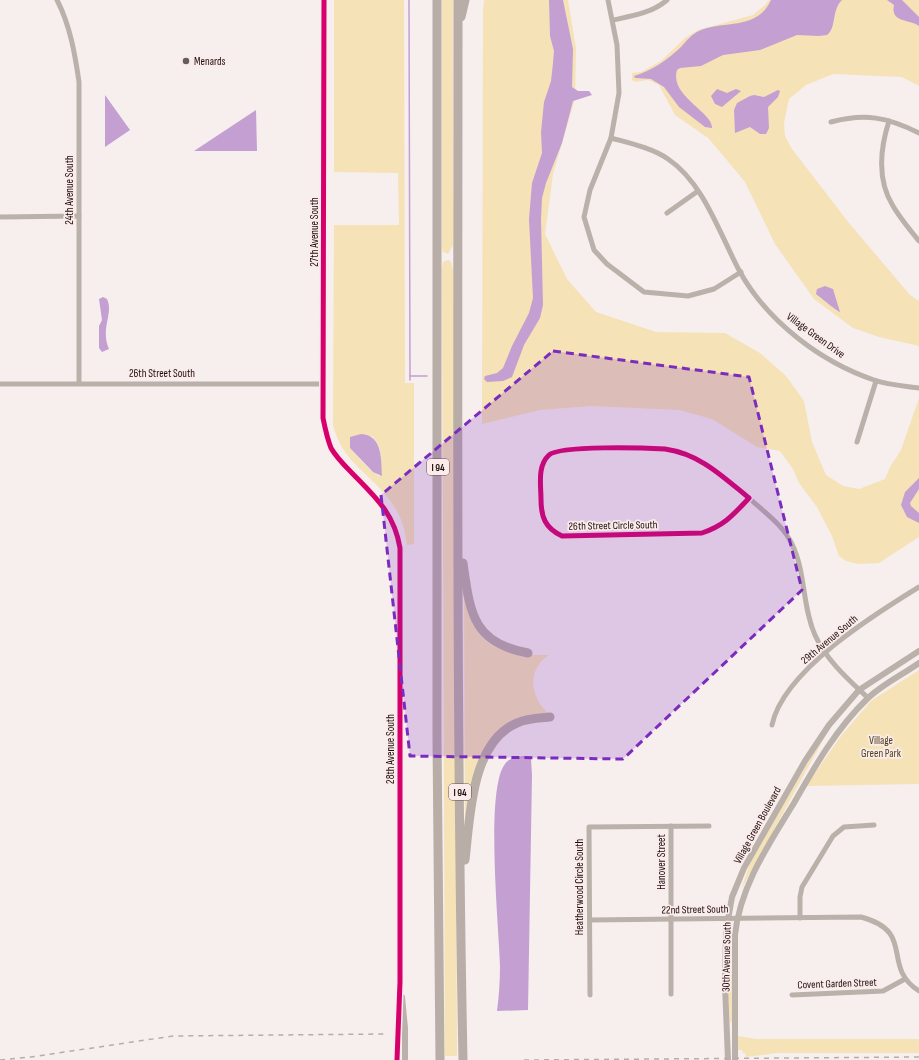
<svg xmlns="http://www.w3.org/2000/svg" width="919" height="1060" viewBox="0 0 919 1060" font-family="'Sofia Sans Condensed',sans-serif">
<rect width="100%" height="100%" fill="#f7eeee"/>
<g fill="#f5e2b7" fill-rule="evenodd">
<path d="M334 0H404L405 383H414V544L407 545C405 529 401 515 391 502 370 472 343 464 333 425L334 225H399L398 173 334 172ZM372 436C382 445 383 464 379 476L367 467 350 448Z"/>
<path d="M442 0H453V245L448 254 443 252 442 247Z"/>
<path d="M484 0H568L576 48 575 99 553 174 545 234 567 279 596 312 656 332 725 333 760 353 786 376 804 401 812 442 826 475 843 486 859 489 885 479 890 467 901 450 919 398V537L879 563 858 564 846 561 839 556 832 536 817 507 799 483 793 469 780 451 757 447 712 419 679 410 591 406 540 410 482 424 483 11Z"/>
<path d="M769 0H919V86L902 77 833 74 806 85 789 99 784 123 785 136 792 149 849 223 910 295 919 301V346L879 337 853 328 814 299 775 244 745 182 721 153 708 138 675 115 659 85 648 80 635 82 632 80V73L641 72 661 61 685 38 698 30 753 15 766 4Z"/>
<path d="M448 260 451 262 453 270 457 1056H445L442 268 443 262Z"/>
<path d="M464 595C466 605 468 616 473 625 490 655 519 655 549 655 526 670 530 698 550 715 537 716 521 715 510 722 477 740 470 786 465 820Z"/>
<path d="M919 670V784L806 786 841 736 871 701Z"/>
<path d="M828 731 741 890 750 863 817 747Z"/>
<path d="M728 947 732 977V1022H730L728 994Z"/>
<path d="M738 1036 756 1039H919V1053H777L746 1057 745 1053H743L742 1050H738Z"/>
</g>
<g fill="#c49fd2">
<path d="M549 0H563L573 49 572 87 578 91H589L592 95 573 101 562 143 546 183 542 198 541 219 543 305 540 318 524 345 512 377 503 381 487 382 484 379 485 376 497 373 503 368 512 346 529 313 533 298 529 219 532 183 542 153 541 132 544 102 551 81 553 63 554 51 550 36Z"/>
<path d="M771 0H842C831 11 837 27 827 35L819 36 797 35 760 50 723 55 701 66 680 68 677 70C669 96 713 112 712 128L705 127 679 107 664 87 651 79 635 78 634 76C652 71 668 59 681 47 686 41 692 34 699 31 724 20 757 31 771 0Z"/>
<path d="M887 0H902L919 17V26C910 19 890 23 894 5Z"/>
<path d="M717 89 727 93 736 89 741 91 722 107 715 104 711 96Z"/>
<path d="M778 90 780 91 778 97 768 107 769 128 766 134H760L750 127 735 133 734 110 737 103 750 96 754 95 764 97Z"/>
<path d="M105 95 130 130 105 147Z"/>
<path d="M256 110 257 151H194Z"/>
<path d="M825 286 833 289 840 312C838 312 820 297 816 294L817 289Z"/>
<path d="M103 297 107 299C114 314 100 327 109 349L102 352 99 348V326L102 320 99 299Z"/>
<path d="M361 434C383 435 381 460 382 476L373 472 350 448V437Z"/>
<path d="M919 478V489L910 503 911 506 919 513V523L907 517 901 505 905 492Z"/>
<path d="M524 756 531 759 532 775 528 1010 497 1011C499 996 500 981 500 966 499 928 485 789 505 764 509 758 517 757 524 756Z"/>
</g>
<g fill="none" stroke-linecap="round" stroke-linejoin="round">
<g stroke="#c49fd2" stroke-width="1.5">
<path d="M409 0 410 380"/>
<path d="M410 376H427"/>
</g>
<g stroke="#bbb1ab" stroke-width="5">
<path d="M57 0C70 25 75 54 79 82V383"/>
<path d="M608 0 617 45 619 93 611 138 590 190 584 217 594 250 607 264 644 292 688 296 714 289 741 272"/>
<path d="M613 20C632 16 652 13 667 0"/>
<path d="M889 121C880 149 877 180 893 206 900 218 910 230 919 241"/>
<path d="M831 122C865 113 887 117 919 133"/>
<path d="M611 138C629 143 652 148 668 159 704 183 720 235 740 272 768 322 821 362 874 380 888 385 905 386 919 388"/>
<path d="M667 213 698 191"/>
<path d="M0 217 79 216"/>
<path d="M0 384H324"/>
<path d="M857 442 876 381"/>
<path d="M665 449C700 454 722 476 749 498 733 515 725 525 702 533L562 536C545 528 541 517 541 499 541 485 537 466 549 455 560 445 646 448 665 449Z"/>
<path d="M749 498C764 512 783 525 792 544 806 573 802 606 815 635 826 660 849 680 868 698"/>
<path d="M772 725C783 671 875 614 919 587"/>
<path d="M671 826V994"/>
<path d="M800 918V897L802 887 833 836 844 827 874 825"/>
<path d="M590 920 861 917C917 932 880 966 919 991"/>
<path d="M590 995 589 827 709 826"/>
<path d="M792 995 883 991 905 979"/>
</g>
<g stroke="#bbb1ab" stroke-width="6">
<path d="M324 0 323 418C325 428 327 438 331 448 336 457 343 464 351 472 374 496 394 512 400 548V982L397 1060"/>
<path d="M402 997 405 1028V1060"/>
<path d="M728 1060 725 985 726 931 732 897 744 868 805 761 829 725 859 690 919 651"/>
<path d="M735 1060V935C740 886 769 844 794 803 815 766 836 729 867 699 881 685 902 675 919 663"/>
</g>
<g stroke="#b8ada7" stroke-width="9">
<path d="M437 0V739L440 1060"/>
<path d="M458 0C458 353 456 707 463 1060"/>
<path d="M461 17 465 0"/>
<path d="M463 563C470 612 472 643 528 653"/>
<path d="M465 860C470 818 471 742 517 723 527 718 538 718 550 717"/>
</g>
<g stroke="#b6adaa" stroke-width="1.5" stroke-dasharray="5 5" stroke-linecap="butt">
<path d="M0 1060 31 1057 173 1036 384 1034"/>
<path d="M524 1060 919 1057"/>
</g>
<defs>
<g id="cycleway">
<path d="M324 0 323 418C325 428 327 438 331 448 336 457 343 464 351 472 374 496 394 512 400 548V982L397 1060"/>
<path d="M665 449C700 454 722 476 749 498 733 515 725 525 702 533L562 536C545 528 541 517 541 499 541 485 537 466 549 455 560 445 646 448 665 449Z"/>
</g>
</defs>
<use href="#cycleway" stroke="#fbebea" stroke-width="8"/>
<use href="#cycleway" stroke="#d6006c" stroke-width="5"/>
</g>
<path fill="#7b2cbf" fill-opacity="0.2" stroke="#7b2cbf" stroke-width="3" stroke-dasharray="8 5" stroke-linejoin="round" d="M553 351 749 377 802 590 623 759 410 756 381 495Z"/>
<circle fill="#675c5c" stroke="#fbebea" stroke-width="1.5" cx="186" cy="61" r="4"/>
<g text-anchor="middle" stroke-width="3.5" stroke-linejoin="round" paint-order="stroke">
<g fill="#fbebea" stroke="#5e504f" stroke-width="1">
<rect x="427" y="459" width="22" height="16" rx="3"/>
<rect x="449" y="784" width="22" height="16" rx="3"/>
</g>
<g font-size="10" font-weight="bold" fill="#1a0e0d">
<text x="438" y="471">I 94</text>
<text x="460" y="796">I 94</text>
</g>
<g font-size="11" fill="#1a0e0d" stroke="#fbebea" text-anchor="start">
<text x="194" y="65">Menards</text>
</g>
<g font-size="11" fill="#1a0e0d" stroke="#fbebea">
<text transform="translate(69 190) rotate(-90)" y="4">24th Avenue South</text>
<text transform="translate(314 232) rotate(-90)" y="4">27th Avenue South</text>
<text transform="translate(816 335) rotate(36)" y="4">Village Green Drive</text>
<text x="162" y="377">26th Street South</text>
<text transform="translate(613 525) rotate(-1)" y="4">26th Street Circle South</text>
<text transform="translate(829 639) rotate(-40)" y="4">29th Avenue South</text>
<text transform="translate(390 749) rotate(-90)" y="4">28th Avenue South</text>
<text transform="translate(757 825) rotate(-61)" y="4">Village Green Boulevard</text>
<text transform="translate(661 862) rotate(-90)" y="4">Hanover Street</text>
<text transform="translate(579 887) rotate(-90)" y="4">Heatherwood Circle South</text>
<text transform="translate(695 909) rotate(-1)" y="4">22nd Street South</text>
<text transform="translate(726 957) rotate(-89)" y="4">30th Avenue South</text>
<text transform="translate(837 983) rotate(-2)" y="4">Covent Garden Street</text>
</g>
<g font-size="11" fill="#4e421b" stroke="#fbebea">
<text x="881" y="744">Village<tspan x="881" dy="13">Green Park</tspan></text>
</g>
</g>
</svg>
